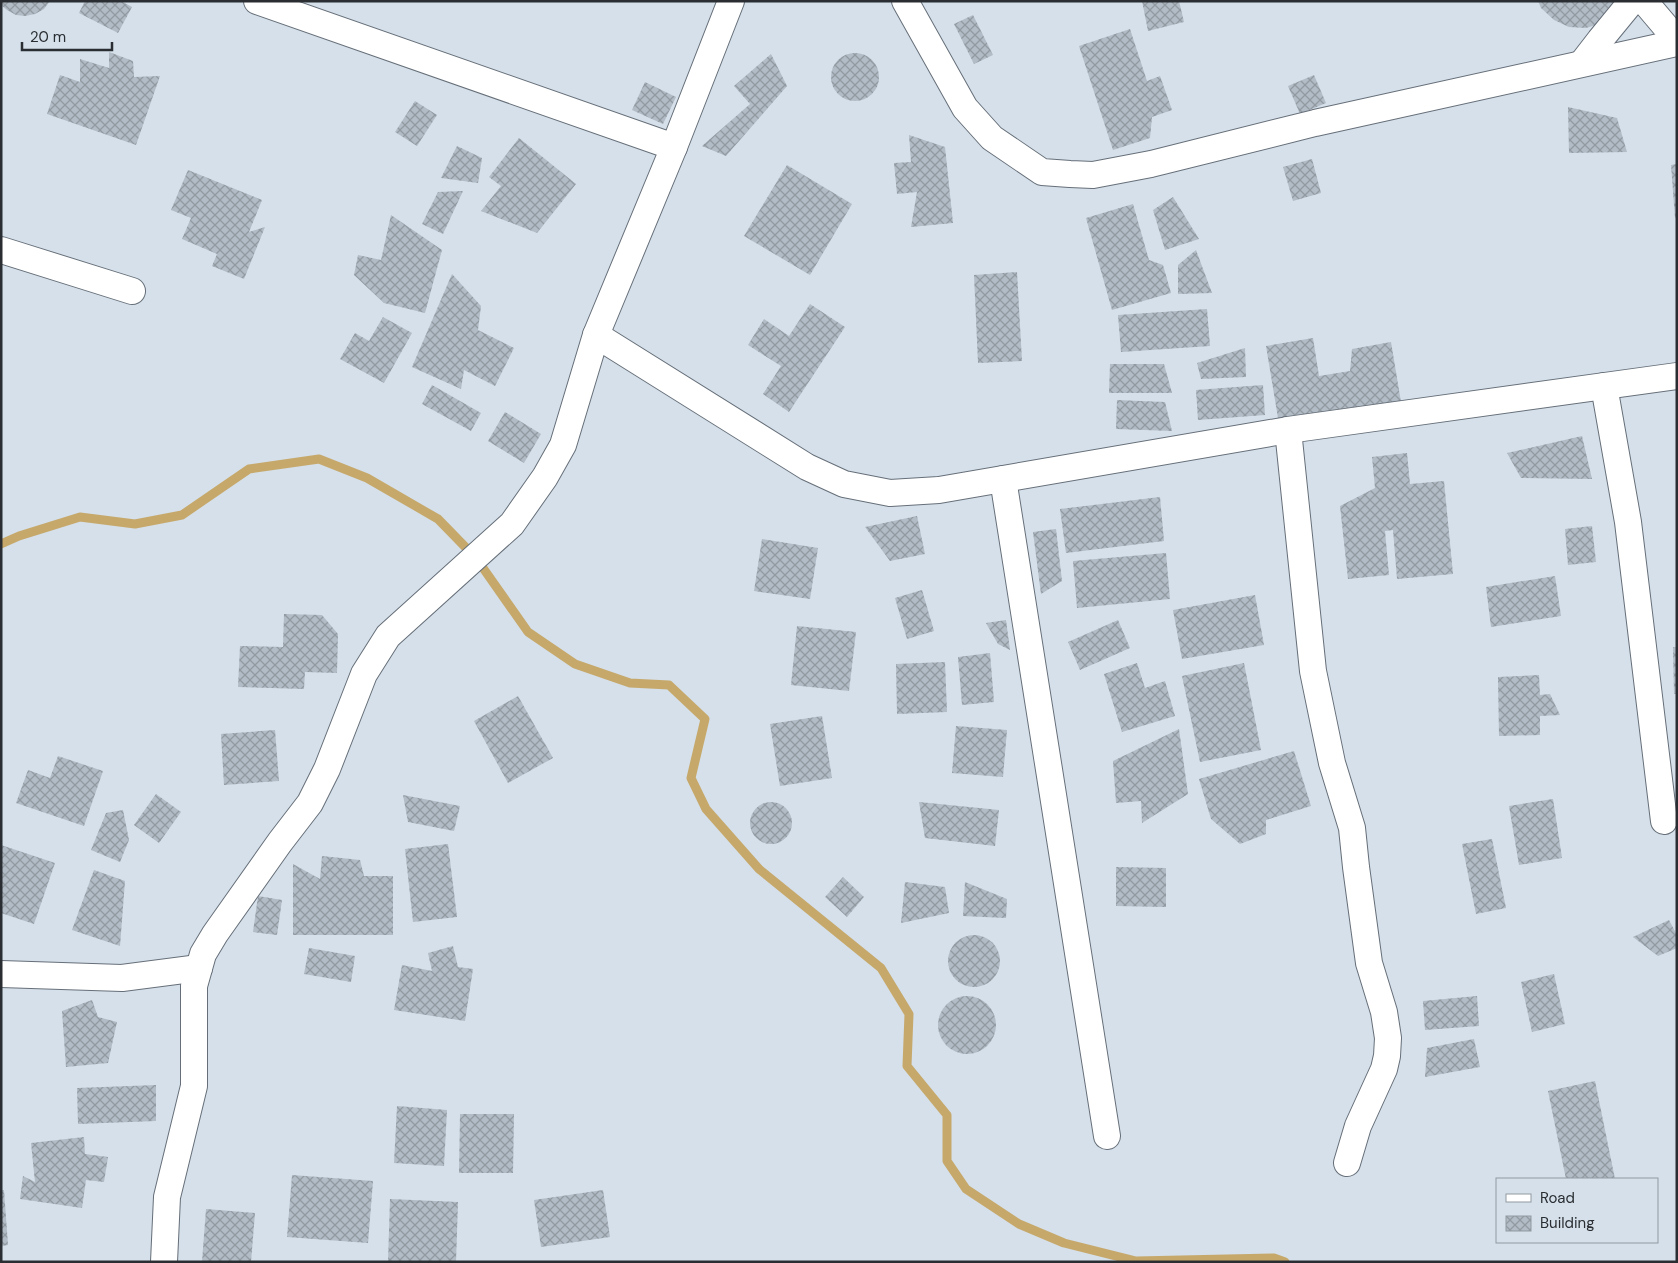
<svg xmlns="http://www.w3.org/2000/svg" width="1678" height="1263" viewBox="0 0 1678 1263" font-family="'DM Sans',sans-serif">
<defs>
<pattern id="building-cross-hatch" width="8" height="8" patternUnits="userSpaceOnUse" patternTransform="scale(1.25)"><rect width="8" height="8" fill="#b2bcc6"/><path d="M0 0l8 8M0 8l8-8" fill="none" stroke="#9199a1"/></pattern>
</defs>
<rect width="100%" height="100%" fill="#d5e0ea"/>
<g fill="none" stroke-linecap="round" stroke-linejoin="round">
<path stroke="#c6a86b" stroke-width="9" d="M1 544 19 536 80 517 135 524 182 515 249 469 319 459 367 478 438 519 476 558 528 632 575 664 630 683 669 685 705 719 691 778 706 809 759 869 881 968 909 1014 907 1066 947 1115V1161L966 1189 1019 1224 1064 1243 1136 1261 1274 1258 1285 1262"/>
</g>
<g fill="url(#building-cross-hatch)">
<path d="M1 1H50L44 9 35 14 25 16 16 15 7 10 1 5Z"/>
<path d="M85 1H121L132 7 118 33 79 13Z"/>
<path d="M1142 1H1179L1184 22 1148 31Z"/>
<path d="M1538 1H1626L1602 23 1586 28 1569 27 1554 20 1541 8Z"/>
<path d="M973 15 993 55 974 64 954 24Z"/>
<path d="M1130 29 1147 81 1160 76 1172 110 1152 117 1150 138 1113 150 1079 46Z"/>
<path d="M109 52 133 61 134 77 160 76 136 145 47 114 60 75 80 82V59L109 68Z"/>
<circle cx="855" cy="77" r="24"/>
<path d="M771 54 787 86 726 156 702 146 750 104 734 86Z"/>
<path d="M1314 75 1326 103 1300 114 1288 86Z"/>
<path d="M645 82 676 97 663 124 632 110Z"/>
<path d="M415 101 437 115 417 146 395 132Z"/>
<path d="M1568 107 1617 118 1627 152 1569 153Z"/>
<path d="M909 135 945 147 953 223 911 227 917 192 897 194 894 163 911 162Z"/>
<path d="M519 138 576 184 537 233 481 211 501 186 489 177Z"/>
<path d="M457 146 482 158 478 183 441 178Z"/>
<path d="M1312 159 1321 193 1293 201 1283 167Z"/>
<path d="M1677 164V218H1675L1671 165Z"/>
<path d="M787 165 852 204 810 275 744 236Z"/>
<path d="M188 170 262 200 249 232 265 227 244 279 212 266 217 254 182 239 191 218 171 210Z"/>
<path d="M463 191 443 234 422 224 438 192Z"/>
<path d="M1173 197 1199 239 1165 250 1153 210Z"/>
<path d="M1133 204 1149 260 1163 265 1171 293 1112 310 1086 218Z"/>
<path d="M391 215 442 250 425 313 384 303 354 275 358 255 381 260Z"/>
<path d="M1196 250 1212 293 1178 294V265Z"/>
<path d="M1017 272 1022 361 978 363 974 275Z"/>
<path d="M452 274 481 306 478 330 514 348 495 386 464 370 461 389 412 367Z"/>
<path d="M810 304 845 327 789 412 763 394 781 366 748 345 764 319 789 336Z"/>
<path d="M1207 309 1210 346 1121 352 1118 315Z"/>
<path d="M383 317 412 333 384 383 340 359 355 333 369 341Z"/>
<path d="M1313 338 1319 376 1350 371 1352 349 1391 342 1401 402 1279 424 1266 346Z"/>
<path d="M1245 348 1246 377 1201 379 1197 363Z"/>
<path d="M1110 364H1164L1172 393H1109Z"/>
<path d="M432 385 481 413 471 431 422 404Z"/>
<path d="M1263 385 1265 415 1198 420 1196 390Z"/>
<path d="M1117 400 1165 402 1172 431 1116 429Z"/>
<path d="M505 412 541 434 524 463 488 441Z"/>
<path d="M1582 436 1592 479 1521 478 1507 453Z"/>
<path d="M1407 453 1410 484 1444 481 1453 574 1397 579 1393 530 1385 531 1389 575 1348 579 1340 506 1375 488 1372 457Z"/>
<path d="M1160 497 1164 541 1066 553 1060 509Z"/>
<path d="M917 516 925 554 890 561 865 527Z"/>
<path d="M1592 526 1596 562 1568 565 1565 529Z"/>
<path d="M1056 529 1062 581 1041 594 1033 532Z"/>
<path d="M762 539 818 548 810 599 754 591Z"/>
<path d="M1166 553 1170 599 1077 608 1073 561Z"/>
<path d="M1555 576 1561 616 1491 627 1486 587Z"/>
<path d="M922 590 934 631 907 639 895 598Z"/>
<path d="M1255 595 1264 645 1182 659 1173 610Z"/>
<path d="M284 614 322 615 338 634 337 673 305 672 304 689 238 687 240 646 283 647Z"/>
<path d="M1006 620 1010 650 998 644 986 623Z"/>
<path d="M1118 620 1130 648 1080 670 1068 642Z"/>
<path d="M797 626 856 632 849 691 791 685Z"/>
<path d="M1673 647H1677V694H1674Z"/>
<path d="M990 653 994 702 962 705 958 657Z"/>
<path d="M945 662 947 712 897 714 896 664Z"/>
<path d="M1137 663 1145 688 1165 681 1175 716 1122 732 1104 674Z"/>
<path d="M1244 663 1261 750 1200 762 1182 676Z"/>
<path d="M1539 675 1540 695 1550 694 1560 715 1540 716V735L1499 736 1498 677Z"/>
<path d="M518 696 553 758 508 783 474 721Z"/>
<path d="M822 716 832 778 780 786 770 724Z"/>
<path d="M956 726 1007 730 1003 777 952 773Z"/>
<path d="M1179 729 1188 794 1142 823 1141 801 1116 803 1113 761Z"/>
<path d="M275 730 279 781 224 785 221 734Z"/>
<path d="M1294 751 1311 806 1266 820V834L1240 844 1211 819 1199 779Z"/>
<path d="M58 756 103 771 84 826 16 803 28 770 50 778Z"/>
<path d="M156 794 181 812 159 843 134 825Z"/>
<path d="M403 795 460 806 454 831 408 822Z"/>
<path d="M1553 799 1562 858 1519 865 1509 806Z"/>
<circle cx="771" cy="823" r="21"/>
<path d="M919 802 999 810 995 846 925 838Z"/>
<path d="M123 810 129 840 120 862 91 850 106 813Z"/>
<path d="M1492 839 1506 908 1476 914 1462 844Z"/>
<path d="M448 844 457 917 413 922 405 849Z"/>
<path d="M1 845 55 863 34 924 1 913Z"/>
<path d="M322 856 360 860 364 876H393V935H293V864L320 879Z"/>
<path d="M1116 867 1166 868V907L1116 906Z"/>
<path d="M94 870 125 881 120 946 72 930Z"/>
<path d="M843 877 864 897 847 917 825 897Z"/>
<path d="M905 882 945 887 949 913 901 923Z"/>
<path d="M965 882 1007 899 1006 918 963 916Z"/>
<path d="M258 896 282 900 277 935 253 932Z"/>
<path d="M1669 920 1677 935V948L1658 956 1633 937Z"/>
<circle cx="974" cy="961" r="26"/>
<path d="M453 946 458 967 473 969 465 1021 394 1010 402 965 432 971 428 953Z"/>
<path d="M309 948 355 956 351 982 304 974Z"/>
<path d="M1554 974 1565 1024 1532 1032 1521 982Z"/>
<path d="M1477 996 1479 1026 1425 1030 1423 1001Z"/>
<circle cx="967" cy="1025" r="29"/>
<path d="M92 1000 98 1017 117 1022 108 1063 66 1067 62 1011Z"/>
<path d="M1474 1039 1480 1067 1425 1077 1427 1048Z"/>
<path d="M1595 1081 1615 1179H1566L1548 1091Z"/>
<path d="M156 1085V1121L78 1124 77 1088Z"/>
<path d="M397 1106 447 1110 444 1166 394 1163Z"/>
<path d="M460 1114H514L513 1173H459Z"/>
<path d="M84 1137 85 1154 108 1157 104 1182 86 1180 82 1208 20 1199 23 1176 35 1182 31 1143Z"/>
<path d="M292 1175 373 1181 368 1243 287 1237Z"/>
<path d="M1 1190H4L8 1245 1 1246Z"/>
<path d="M603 1190 610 1237 541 1247 534 1200Z"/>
<path d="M390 1199 458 1202 456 1262H388Z"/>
<path d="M206 1209 255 1213 251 1262H202Z"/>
</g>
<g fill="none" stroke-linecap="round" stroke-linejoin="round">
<defs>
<g id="street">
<path d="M257 1 674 147"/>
<path d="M905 1 965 108 992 138 1042 172 1070 174 1093 175 1151 164 1315 123 1677 43"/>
<path d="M1644 1 1677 40"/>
<path d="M1583 62 1600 40 1632 1"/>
<path d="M1 250 132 291"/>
<path d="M596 335 807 467 844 484 890 493 939 490 1288 430 1677 376"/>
<path d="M1604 386 1628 522 1664 821"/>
<path d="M1288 430 1313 671 1332 763 1352 828 1356 867 1369 963 1384 1012 1388 1038 1387 1056 1384 1069 1358 1126 1347 1163"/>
<path d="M1003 479 1107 1136"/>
<path d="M1 974 122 978 199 968"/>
<path d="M164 1262 167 1197 194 1086V986L203 954 215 934 280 842 310 803 327 769 364 674 388 636 512 524 545 477 563 445 596 335 674 147 731 1"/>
</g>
</defs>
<use href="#street" stroke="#666f79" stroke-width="28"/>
<use href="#street" stroke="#fff" stroke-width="26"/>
</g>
<rect width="1678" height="1263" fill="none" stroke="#2a2e32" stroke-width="5"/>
<rect x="1496" y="1178" width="162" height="65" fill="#d5e0ea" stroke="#9199a0"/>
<rect x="1506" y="1194" width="25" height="8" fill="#ffffff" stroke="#9199a0"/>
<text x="1540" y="1203" font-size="15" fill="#2a2e32">Road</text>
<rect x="1506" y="1216" width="25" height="15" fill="url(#building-cross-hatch)" stroke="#9199a0"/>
<text x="1540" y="1228" font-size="15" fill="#2a2e32">Building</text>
<path d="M22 42v8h90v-8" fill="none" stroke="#2a2e32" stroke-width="2.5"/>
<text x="30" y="42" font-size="15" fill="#2a2e32" stroke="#d5e0ea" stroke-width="4" paint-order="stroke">20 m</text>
</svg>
